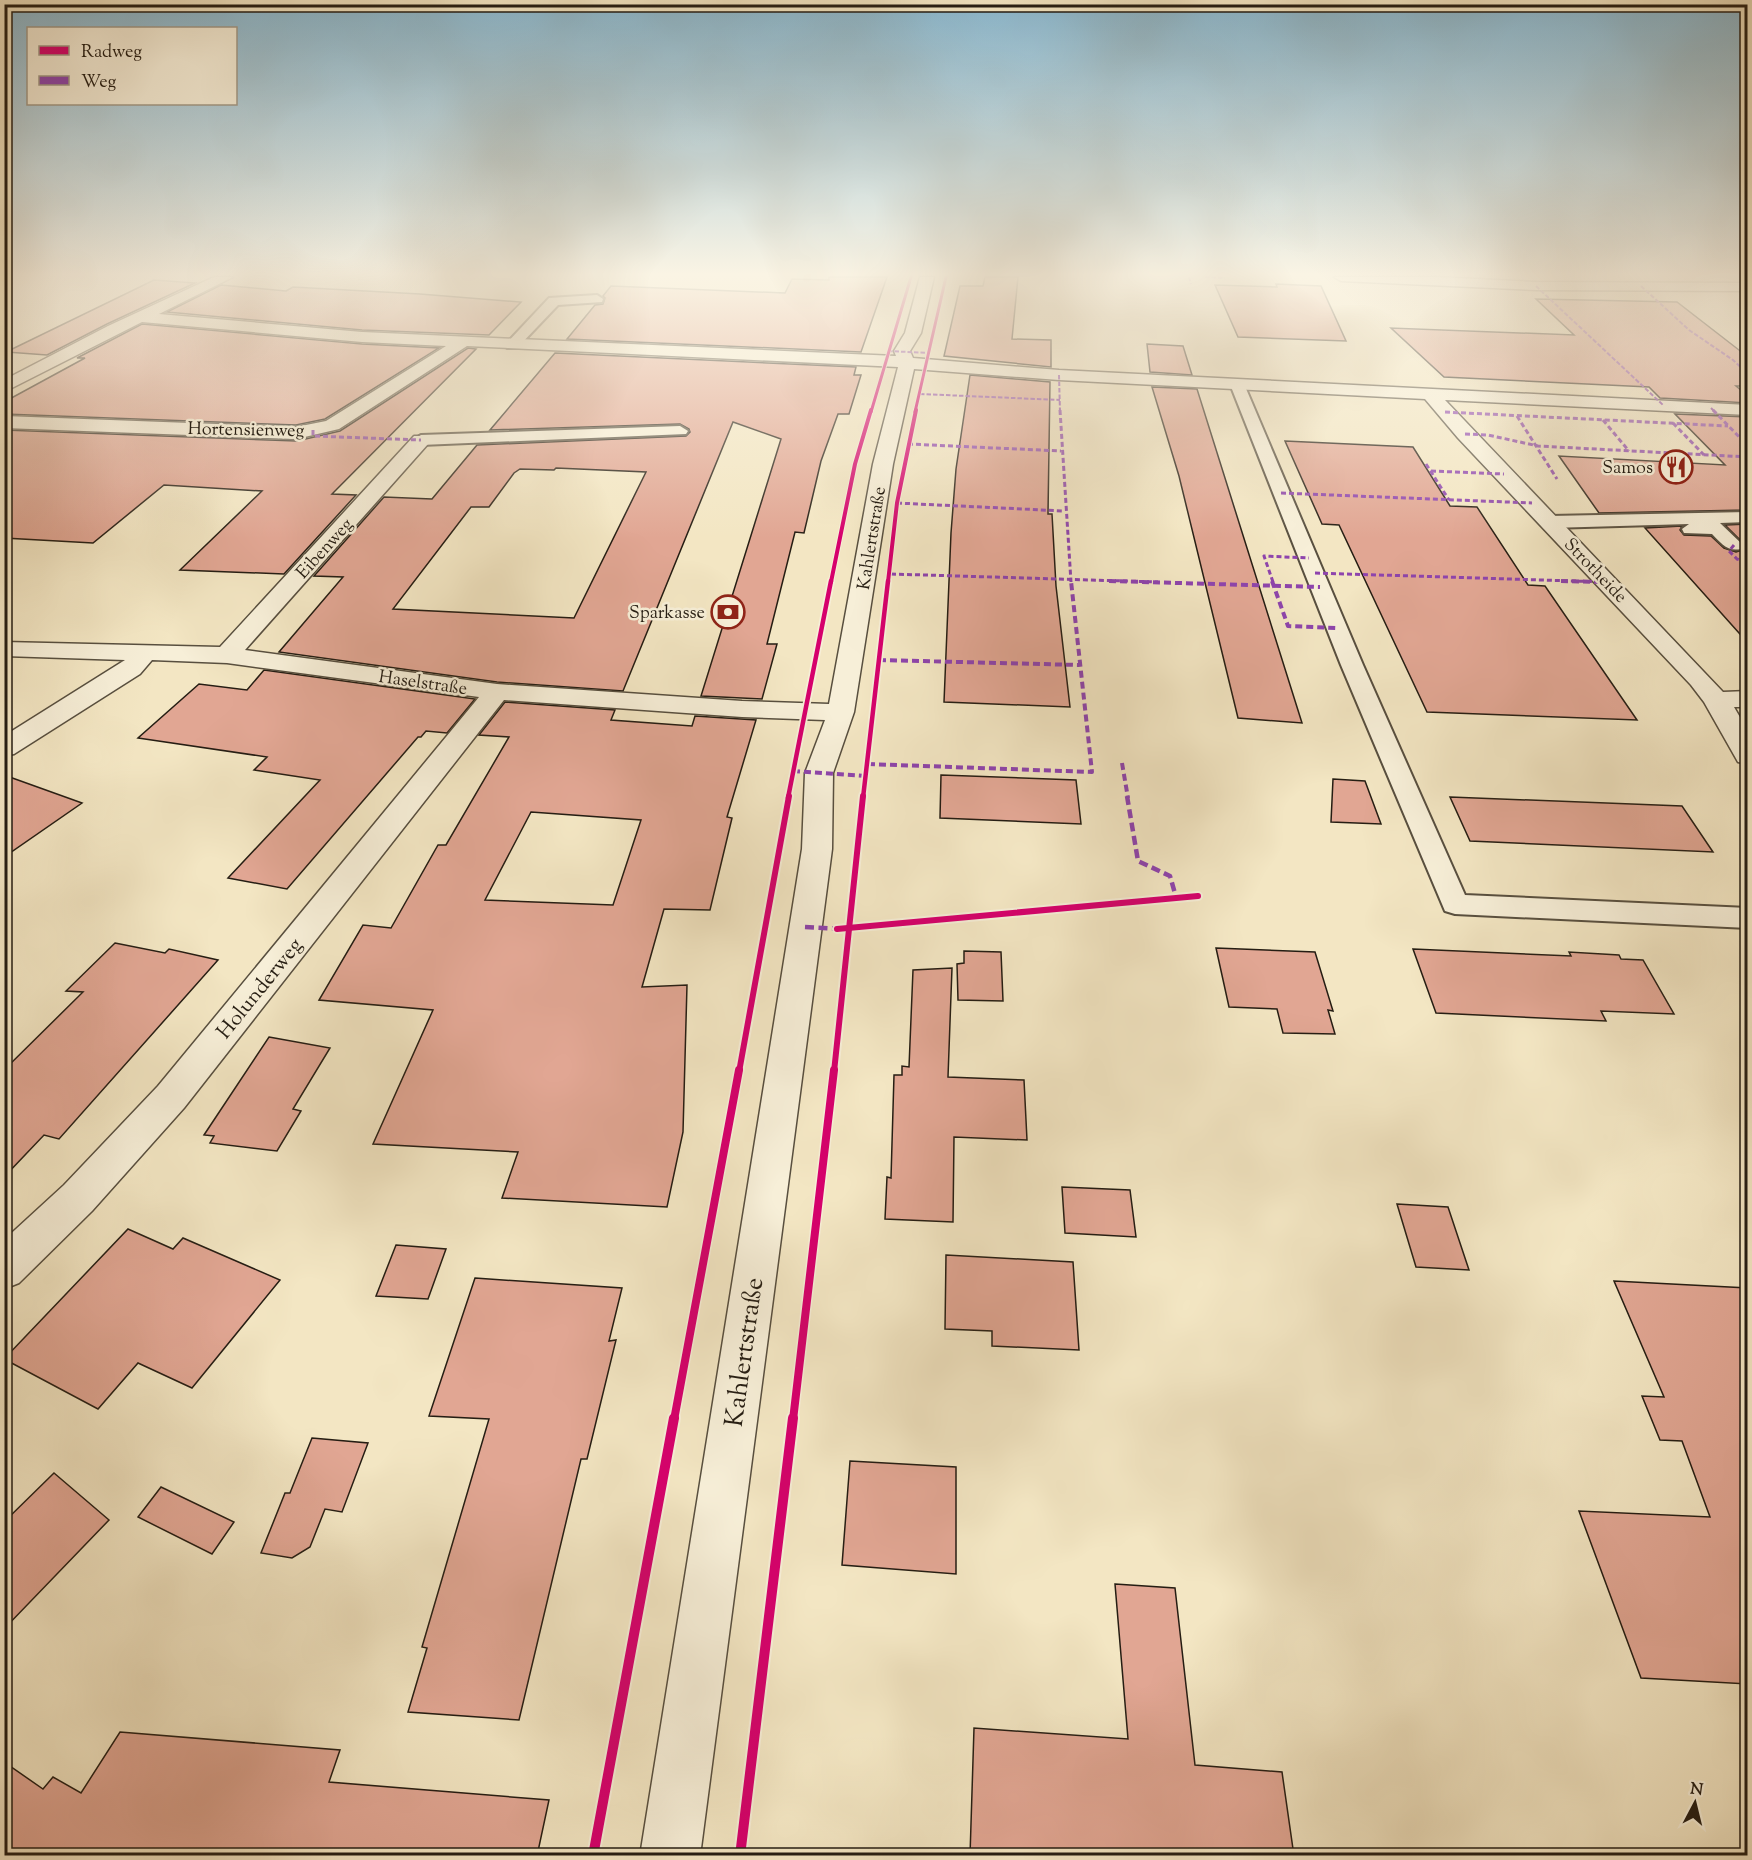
<svg xmlns="http://www.w3.org/2000/svg" width="1752" height="1860" viewBox="0 0 1752 1860" font-family="'Sorts Mill Goudy',serif">
<rect width="100%" height="100%" fill="#f3e6c3"/>
<filter id="stains"><feTurbulence type="fractalNoise" baseFrequency=".00333" numOctaves="4"/><feColorMatrix values="0 0 0 0 .2 0 0 0 0 .09 0 0 0 0 .02 0 0 0 .5 -.17"/></filter>
<radialGradient id="worn" r=".72"><stop offset=".6" stop-color="#630" stop-opacity="0"/><stop offset="1" stop-color="#630" stop-opacity=".3"/></radialGradient>
<g fill="#e1a693" stroke="#251d13" stroke-width="1.5" fill-rule="evenodd">
<path d="M829 277H887L861 352 567 339 595 305 603 304 605 298 603 296 611 286 785 293 792 279 829 280Z"/>
<path d="M985 277H1018L1012 339 1051 340V367L944 356 960 286H983Z"/>
<path d="M154 280 195 283 107 324 47 355 6 352Z"/>
<path d="M1276 284 1321 286 1346 341 1238 337 1215 285 1277 287Z"/>
<path d="M221 285 286 291 293 287 420 294 521 302 489 335 362 330 167 312Z"/>
<path d="M1536 299 1677 302 1748 357V386H1736L1748 396V403L1660 398 1649 387 1444 377 1391 328 1574 335Z"/>
<path d="M142 324 362 344 439 348 325 419 296 425 4 414V402L85 358H77Z"/>
<path d="M1147 344 1183 346 1192 375 1150 372Z"/>
<path d="M468 348 476 349 332 494 356 495 284 574 180 570 262 491 164 485 93 543 4 538V430L297 441 340 431Z"/>
<path d="M555 353 856 367 854 375H861L849 414H838L821 461 804 533 795 532 767 644H777L762 699 701 696 781 439 733 422 623 691 497 682 279 652 343 577 314 576 384 497 432 499 477 445 686 436 690 432 689 429 680 424 490 430ZM556 468 646 472 574 618 393 609 471 507H489L514 473 520 469 554 470Z"/>
<path d="M970 375 1050 382 1048 514H1052L1056 586 1070 707 944 702 951 533 956 469Z"/>
<path d="M1152 387 1197 389 1302 723 1238 718 1179 476Z"/>
<path d="M1675 414 1748 417V510L1599 513 1559 456 1725 465Z"/>
<path d="M1285 441 1413 447 1450 506 1477 507 1528 585 1545 586 1637 720 1427 712 1339 525 1322 524Z"/>
<path d="M1748 524V643L1645 528 1682 526 1680 530 1684 535 1711 536 1724 548 1736 552 1743 550 1745 545 1725 525Z"/>
<path d="M264 670 475 699 447 733 426 731 421 737H418L287 889 228 878 320 780 254 770 267 757 138 738 199 684 247 690Z"/>
<path d="M505 702 615 710 611 720 692 726 695 716 756 720 727 817 732 818 710 910 664 909 642 987 687 985 683 1132 667 1207 502 1198 518 1152 373 1144 433 1010 319 1000 363 925 391 928 438 845H446L509 737 479 735ZM531 812 641 820 613 905 485 900Z"/>
<path d="M4 775 82 803 4 857Z"/>
<path d="M941 775 1076 780 1081 824 940 818Z"/>
<path d="M1333 779 1365 781 1381 824 1331 822Z"/>
<path d="M1450 797 1682 806 1713 852 1470 841Z"/>
<path d="M115 943 165 953 169 949 218 960 59 1139 44 1135 4 1177V1070L83 992 66 991Z"/>
<path d="M1216 948 1315 952 1333 1011 1328 1010 1335 1034 1283 1033 1277 1009 1229 1007Z"/>
<path d="M1413 949 1571 956 1569 952 1619 955 1621 959 1643 960 1674 1014 1601 1011 1606 1021 1436 1013Z"/>
<path d="M964 951 1001 952 1003 1001 958 1000 957 964 964 963Z"/>
<path d="M952 968 948 1077 1024 1080 1027 1140 954 1137 953 1222 885 1219 887 1177 891 1178 894 1075H902V1066L909 1067 913 970Z"/>
<path d="M269 1037 330 1048 293 1109 301 1111 277 1151 210 1143 214 1136 204 1135Z"/>
<path d="M1062 1187 1130 1190 1136 1237 1065 1233Z"/>
<path d="M1397 1204 1448 1207 1469 1270 1416 1267Z"/>
<path d="M128 1229 173 1249 183 1238 280 1280 192 1388 138 1363 98 1409 4 1359Z"/>
<path d="M396 1245 446 1249 428 1299 376 1296Z"/>
<path d="M946 1255 1073 1262 1079 1350 992 1346V1331L945 1329Z"/>
<path d="M475 1278 622 1288 609 1341 616 1340 587 1459H581L519 1720 408 1712 427 1648 422 1647 489 1419 429 1416Z"/>
<path d="M1614 1281 1748 1288V1684L1641 1678 1579 1511 1710 1517 1682 1441 1660 1440 1642 1396 1664 1397Z"/>
<path d="M312 1438 368 1443 342 1512 325 1509 310 1547 292 1558 261 1553 285 1493H290Z"/>
<path d="M850 1461 956 1467V1574L842 1565Z"/>
<path d="M54 1473 109 1520 4 1629V1522Z"/>
<path d="M161 1487 234 1522 212 1554 138 1517Z"/>
<path d="M1115 1584 1175 1588 1195 1765 1282 1772 1294 1856H970L974 1728 1128 1739Z"/>
<path d="M120 1732 340 1750 329 1782 549 1800 537 1856H4V1762L43 1789 53 1777 81 1793Z"/>
</g>
<g fill="none" stroke-linecap="round" stroke-linejoin="round">
<defs>
<g id="service">
<path d="M597 295 603 299 602 302 558 305 517 348H507L505 345 549 298Z"/>
<path d="M1237 380 1244 384 1363 665 1465 895 1748 908V928L1455 914 1445 911 1341 665 1230 384Z"/>
<path d="M680 426 688 431 686 434 421 445 413 440 421 435Z"/>
<path d="M1748 512V522L1720 523 1743 545 1741 549C1727 552 1721 543 1712 534L1684 533 1682 529 1689 524 1550 528 1543 526 1541 522 1543 518 1550 516Z"/>
</g>
<g id="minor">
<path d="M214 277H233L159 314 362 332 896 356 894 351 905 333 920 277H934L921 333 910 351 913 358 1059 370 1748 405V415L1445 400 1723 692 1748 691V707H1734L1748 731V764L1738 762 1704 702 1691 685 1458 438 1425 399 1059 380 914 369 893 464 854 712 833 773 832 849 700 1856H640L802 849 805 773 825 720 742 717 504 700 184 1108 92 1211 19 1283 4 1289V1240L64 1185 158 1086 479 697 227 663 152 660 140 674 14 754 4 756V736L125 660 4 656V642L220 647 414 436H428L430 440 428 444 245 650 497 684 742 701 829 704 873 464 898 367 467 346 339 429 296 439 4 428V416L296 427 326 421 446 346 362 342 142 322 4 392V380L108 326Z"/>
<path d="M1334 277H1438L1536 282 1748 283V291L1536 290 1341 281Z"/>
</g>
</defs>
<use href="#service" stroke="#584f3f" stroke-width="4"/>
<use href="#minor" stroke="#584f3f" stroke-width="3"/>
<use href="#service" fill="#f7efd8" fill-rule="evenodd"/>
<use href="#minor" fill="#f7efd8" fill-rule="evenodd"/>
<g stroke="#8e44ad" stroke-width="2" stroke-dasharray="4.5 2" stroke-linecap="butt">
<path d="M1189 277 1191 284"/>
<path d="M1205 277 1225 278"/>
<path d="M1536 286 1663 405"/>
<path d="M1641 286 1689 330 1733 360 1748 374"/>
<path d="M888 351 929 353"/>
<path d="M1059 375 1060 412"/>
<path d="M920 394 1060 400"/>
<path d="M1711 408 1715 412"/>
</g>
<g stroke="#8e44ad" stroke-width="3" stroke-dasharray="5 3" stroke-linecap="butt">
<path d="M1060 410 1071 582"/>
<path d="M1713 410 1748 446"/>
<path d="M1445 412 1728 426"/>
<path d="M1517 416 1557 479"/>
<path d="M1603 420 1629 451"/>
<path d="M1673 423 1704 455"/>
<path d="M313 430V436L421 440"/>
<path d="M1465 434 1488 435 1538 446 1748 457"/>
<path d="M908 444 1061 451"/>
<path d="M1426 464 1449 500"/>
<path d="M1431 471 1504 474"/>
<path d="M1281 493 1532 503"/>
<path d="M897 503 1064 511"/>
<path d="M1734 545 1729 551 1737 559 1748 563"/>
<path d="M1315 573 1607 582"/>
<path d="M891 574 1158 582"/>
<path d="M1273 582 1264 556 1309 558"/>
</g>
<g stroke="#8e44ad" stroke-width="4" stroke-dasharray="7 4" stroke-linecap="butt">
<path d="M1109 581 1320 587"/>
<path d="M1272 581 1288 626 1337 628"/>
<path d="M1561 581 1607 582"/>
<path d="M879 660 1079 665"/>
<path d="M1122 763 1128 798"/>
<path d="M868 764 1092 772 1071 581"/>
<path d="M793 771 867 776"/>
</g>
<g stroke="#8e44ad" stroke-width="4.5" stroke-dasharray="9 4.5" stroke-linecap="butt">
<path d="M1127 796 1138 861 1170 876 1176 897"/>
<path d="M805 927 843 929"/>
</g>
<defs>
<g id="cycleway-far5">
<path d="M871 412 911 277"/>
<path d="M915 412 946 277"/>
</g>
<g id="cycleway-far4">
<path d="M831 582 855 464 871 410"/>
<path d="M888 582 897 503 916 410"/>
</g>
<g id="cycleway-far3">
<path d="M788 798 831 581"/>
<path d="M863 798 888 581"/>
</g>
<g id="cycleway-far2">
<path d="M837 929 1198 896"/>
<path d="M739 1072 789 796"/>
<path d="M834 1072 863 796"/>
</g>
<g id="cycleway-far1">
<path d="M674 1420 739 1070"/>
<path d="M793 1420 834 1070"/>
</g>
<g id="cycleway">
<path d="M593 1856 674 1418"/>
<path d="M740 1856 793 1418"/>
</g>
</defs>
<use href="#cycleway-far5" stroke="#f7efd8" stroke-width="4.5"/>
<use href="#cycleway-far4" stroke="#f7efd8" stroke-width="6"/>
<use href="#cycleway-far3" stroke="#f7efd8" stroke-width="8"/>
<use href="#cycleway-far2" stroke="#f7efd8" stroke-width="10"/>
<use href="#cycleway-far1" stroke="#f7efd8" stroke-width="11"/>
<use href="#cycleway" stroke="#f7efd8" stroke-width="14"/>
<use href="#cycleway-far5" stroke="#d6006c" stroke-width="3"/>
<use href="#cycleway-far4" stroke="#d6006c" stroke-width="4"/>
<use href="#cycleway-far3" stroke="#d6006c" stroke-width="4.5"/>
<use href="#cycleway-far2" stroke="#d6006c" stroke-width="6"/>
<use href="#cycleway-far1" stroke="#d6006c" stroke-width="8"/>
<use href="#cycleway" stroke="#d6006c" stroke-width="10"/>
</g>
<linearGradient id="sky" x2="0" y2="1"><stop stop-color="#8ab9d1"/><stop offset="0.51" stop-color="#faf4e4"/><stop offset="1" stop-color="#faf4e4" stop-opacity="0"/></linearGradient>
<rect width="1752" height="538" fill="url(#sky)"/>
<defs>
<symbol id="restaurant-ring" viewBox="-11 -11 22 22"><circle r="9.5" fill="#f7efd8" stroke="#8f2418" stroke-width="1.5"/><path d="M-5-6h1v4h1v-4h1v4h1v-4h1v5L-1.5 .5V6h-2V.5L-5-1ZM5-6V6H3V1.5H1.5Q1.5-4 5-6Z" fill="#8f2418"/></symbol>
<symbol id="bank-ring" viewBox="-11 -11 22 22"><circle r="9.5" fill="#f7efd8" stroke="#8f2418" stroke-width="1.5"/><path d="M-6-4H6V4H-6ZM0-2.3a2.3 2.3 0 1 0 0 4.6a2.3 2.3 0 1 0 0-4.6Z" fill="#8f2418"/></symbol>
</defs>
<g fill-rule="evenodd">
<use href="#restaurant-ring" x="1657" y="448" width="38" height="38"/>
<use href="#bank-ring" x="709" y="593" width="38" height="38"/>
</g>
<g text-anchor="middle" stroke-width="5" stroke-linejoin="round" paint-order="stroke">
<g font-size="18" fill="#251d13" stroke="#f7efd8">
<text transform="translate(246 429) rotate(1)" y="6">Hortensienweg</text>
<text transform="translate(871 538) rotate(-81)" y="6">Kahlertstraße</text>
<text transform="translate(324 548) rotate(-48)" y="6">Eibenweg</text>
<text transform="translate(1596 570) rotate(46)" y="6">Strotheide</text>
<text transform="translate(423 682) rotate(8)" y="6">Haselstraße</text>
</g>
<g font-size="18" fill="#251d13" stroke="#f7efd8" text-anchor="end">
<text x="1653" y="473">Samos</text>
<text x="705" y="618">Sparkasse</text>
</g>
<g font-size="21" fill="#251d13" stroke="#f7efd8">
<text transform="translate(259 988) rotate(-51)" y="7">Holunderweg</text>
</g>
<g font-size="26" fill="#251d13" stroke="#f7efd8">
<text transform="translate(743 1352) rotate(-82)" y="9">Kahlertstraße</text>
</g>
</g>
<rect width="1752" height="1860" fill="none" stroke="#f3e6c3" stroke-width="24"/>
<rect x="6" y="6" width="1740" height="1848" fill="none" stroke="#251d13" stroke-width="3"/>
<rect x="12" y="12" width="1728" height="1836" fill="none" stroke="#251d13" stroke-width="1.5"/>
<rect x="27" y="27" width="210" height="78" fill="#f7efd8" stroke="#a39b89" stroke-width="1.5"/>
<rect x="39" y="46" width="30" height="9" fill="#d6006c" stroke="#a39b89" stroke-width="1.5"/>
<text x="81" y="57" font-size="18" fill="#251d13">Radweg</text>
<rect x="39" y="76" width="30" height="9" fill="#8e44ad" stroke="#a39b89" stroke-width="1.5"/>
<text x="81" y="87" font-size="18" fill="#251d13">Weg</text>
<g transform="translate(1695 1803) rotate(7)" stroke="#f7efd8" stroke-width="4.5" paint-order="stroke">
<path d="M0-4.5L10 22L0 15L-10 22Z" fill="#251d13"/>
<text y="-9" font-size="16" font-weight="bold" text-anchor="middle" fill="#251d13">N</text>
</g>
<rect width="100%" height="100%" filter="url(#stains)"/>
<rect width="100%" height="100%" fill="url(#worn)"/>
</svg>
